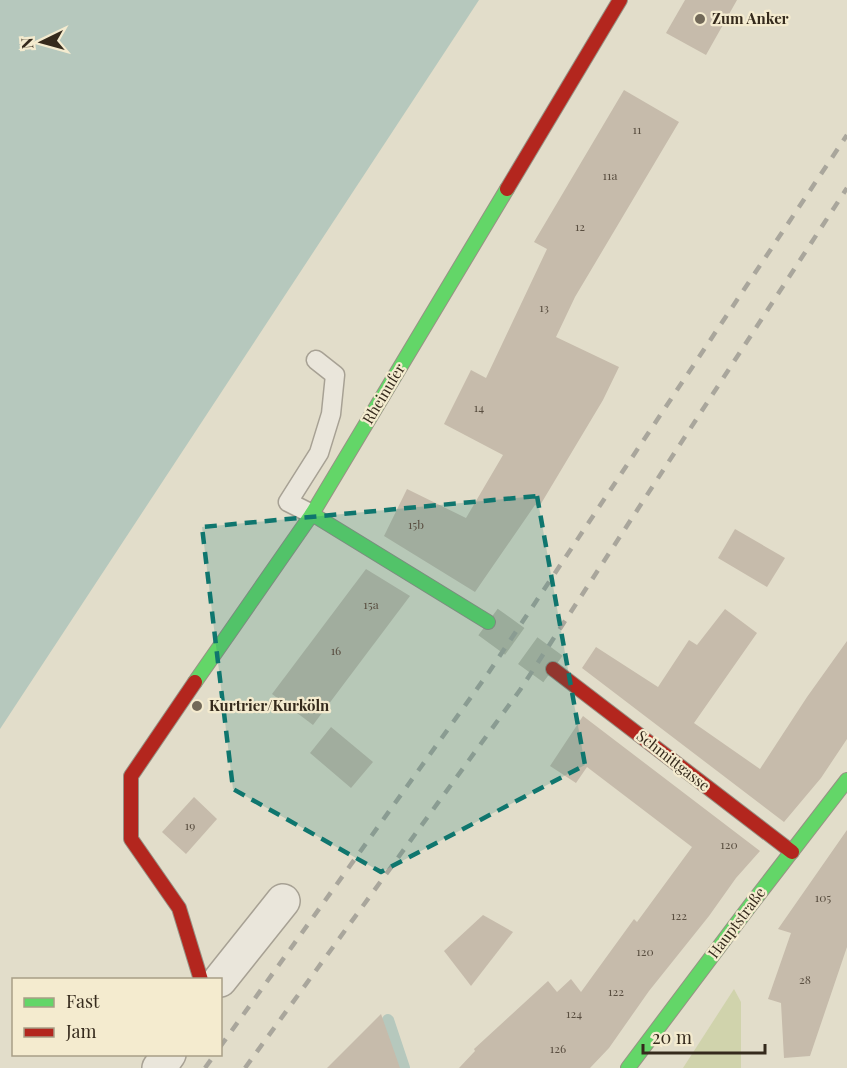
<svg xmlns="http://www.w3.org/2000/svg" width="847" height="1068" viewBox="0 0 847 1068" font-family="'Playfair Display',serif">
<rect width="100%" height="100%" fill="#e2ddca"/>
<path fill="#d0d3ac" d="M734 989 741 1002V1068H683Z"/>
<path fill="#b6c8bd" d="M0 0H479L0 729Z"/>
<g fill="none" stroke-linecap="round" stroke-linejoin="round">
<path stroke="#b6c8bd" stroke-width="12" d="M388 1020 404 1068"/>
</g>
<g fill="#c6bbab">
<path d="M685 0H737L706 55 666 33Z"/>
<path d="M624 90 679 122 575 297 556 337 619 367 603 400 539 507 535 505 475 592 384 536 407 489 466 518 503 455 444 424 471 370 486 378 547 249 534 242Z"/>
<path d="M735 529 785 558 767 587 718 558Z"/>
<path d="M366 569 410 596 313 725 272 694Z"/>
<path d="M725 609 757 633 694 723 760 769 807 697 847 641V739L821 778 784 822 582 668 596 647 658 687 689 640 697 645Z"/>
<path d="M583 716 760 851 736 878 709 916 649 991 609 1048 590 1068H459L475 1051 474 1049 548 981 557 992 571 979 581 992 634 919 637 922 692 847 587 767 576 783 550 766Z"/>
<path d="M331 727 373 762 351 788 310 753Z"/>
<path d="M194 797 217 819 186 854 162 832Z"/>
<path d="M847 830V947L810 1056 784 1058 781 1003 768 999 791 933 778 929Z"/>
<path d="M483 915 513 932 471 986 444 951Z"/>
<path d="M381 1014 400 1068H327Z"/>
</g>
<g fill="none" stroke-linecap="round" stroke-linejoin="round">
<path stroke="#bfb9a7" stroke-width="33" stroke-dasharray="33 16" stroke-linecap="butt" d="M488 622 553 669"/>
<defs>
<path id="lane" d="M312 514 288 502 319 453 331 414 335 375 316 360"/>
<g id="street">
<path d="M220 980 283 901"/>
<path d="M159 1068 169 1054"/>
</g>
<g id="fast">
<path d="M312 514 488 622"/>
<path d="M195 682 312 514 507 189"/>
<path d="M628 1068 749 907 847 780"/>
</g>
<g id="jam">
<path d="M507 189 620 0"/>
<path d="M553 669 792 852"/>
<path d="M195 682 131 776V839L179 908 201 980"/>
</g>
</defs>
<use href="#lane" stroke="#a7a194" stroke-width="21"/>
<use href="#street" stroke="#a7a194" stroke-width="36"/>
<use href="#fast" stroke="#979184" stroke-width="16"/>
<use href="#jam" stroke="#979184" stroke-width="16"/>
<use href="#lane" stroke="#eae6db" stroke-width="18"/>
<use href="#street" stroke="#eae6db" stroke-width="33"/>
<use href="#fast" stroke="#63d668" stroke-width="14"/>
<use href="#jam" stroke="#b3261e" stroke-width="14"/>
<g stroke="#a9a69c" stroke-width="4.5" stroke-dasharray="10 10" stroke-linecap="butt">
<path d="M220 1047 489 672 847 135"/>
<path d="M205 1068 215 1054"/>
<path d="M245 1068 520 690 847 188"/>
</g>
</g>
<path fill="#0f766e" fill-opacity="0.2" stroke="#0f766e" stroke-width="4.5" stroke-dasharray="12 8" stroke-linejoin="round" d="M537 496 585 765 381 872 233 789 202 527Z"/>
<g fill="#726959" stroke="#f4ebcf" stroke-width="2">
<circle cx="700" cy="19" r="6"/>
<circle cx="197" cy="706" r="6"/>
</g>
<g text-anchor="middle" stroke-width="4.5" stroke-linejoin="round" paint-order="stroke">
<g font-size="12" fill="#594e40">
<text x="637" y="134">11</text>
<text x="610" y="180">11a</text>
<text x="580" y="231">12</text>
<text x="544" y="312">13</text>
<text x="479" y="412">14</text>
<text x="416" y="529">15b</text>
<text x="371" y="609">15a</text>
<text x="336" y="655">16</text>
<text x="190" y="830">19</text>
<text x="729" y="849">120</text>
<text x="823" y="902">105</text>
<text x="679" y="920">122</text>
<text x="645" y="956">120</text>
<text x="805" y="984">28</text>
<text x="616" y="996">122</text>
<text x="574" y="1018">124</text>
<text x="558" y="1053">126</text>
</g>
<g font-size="15" font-weight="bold" fill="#352a1c" stroke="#f4ebcf" text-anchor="start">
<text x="712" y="24">Zum Anker</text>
<text x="209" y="711">Kurtrier/Kurköln</text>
</g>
<g font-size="15" fill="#352a1c" stroke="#f4ebcf">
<text transform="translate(384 394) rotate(-59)" y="5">Rheinufer</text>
<text transform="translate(673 761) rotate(38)" y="5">Schmittgasse</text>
<text transform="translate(737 923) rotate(-53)" y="5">Hauptstraße</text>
</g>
</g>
<rect x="12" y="978" width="210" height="78" fill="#f4ebcf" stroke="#a89e87" stroke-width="1.5"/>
<rect x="24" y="998" width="30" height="9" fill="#63d668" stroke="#a89e87" stroke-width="1.5"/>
<text x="66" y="1008" font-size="18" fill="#352a1c">Fast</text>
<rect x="24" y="1028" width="30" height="9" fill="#b3261e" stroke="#a89e87" stroke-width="1.5"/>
<text x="66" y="1038" font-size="18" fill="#352a1c">Jam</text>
<g transform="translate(42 42) rotate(265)" stroke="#f4ebcf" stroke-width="4.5" paint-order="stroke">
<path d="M0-4.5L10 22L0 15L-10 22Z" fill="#352a1c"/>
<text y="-9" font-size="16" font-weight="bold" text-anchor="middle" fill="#352a1c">N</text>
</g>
<path d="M643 1044v9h122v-9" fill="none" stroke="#352a1c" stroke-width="3"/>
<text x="652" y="1044" font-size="18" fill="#352a1c" stroke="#f4ebcf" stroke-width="4.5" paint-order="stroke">20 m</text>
</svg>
